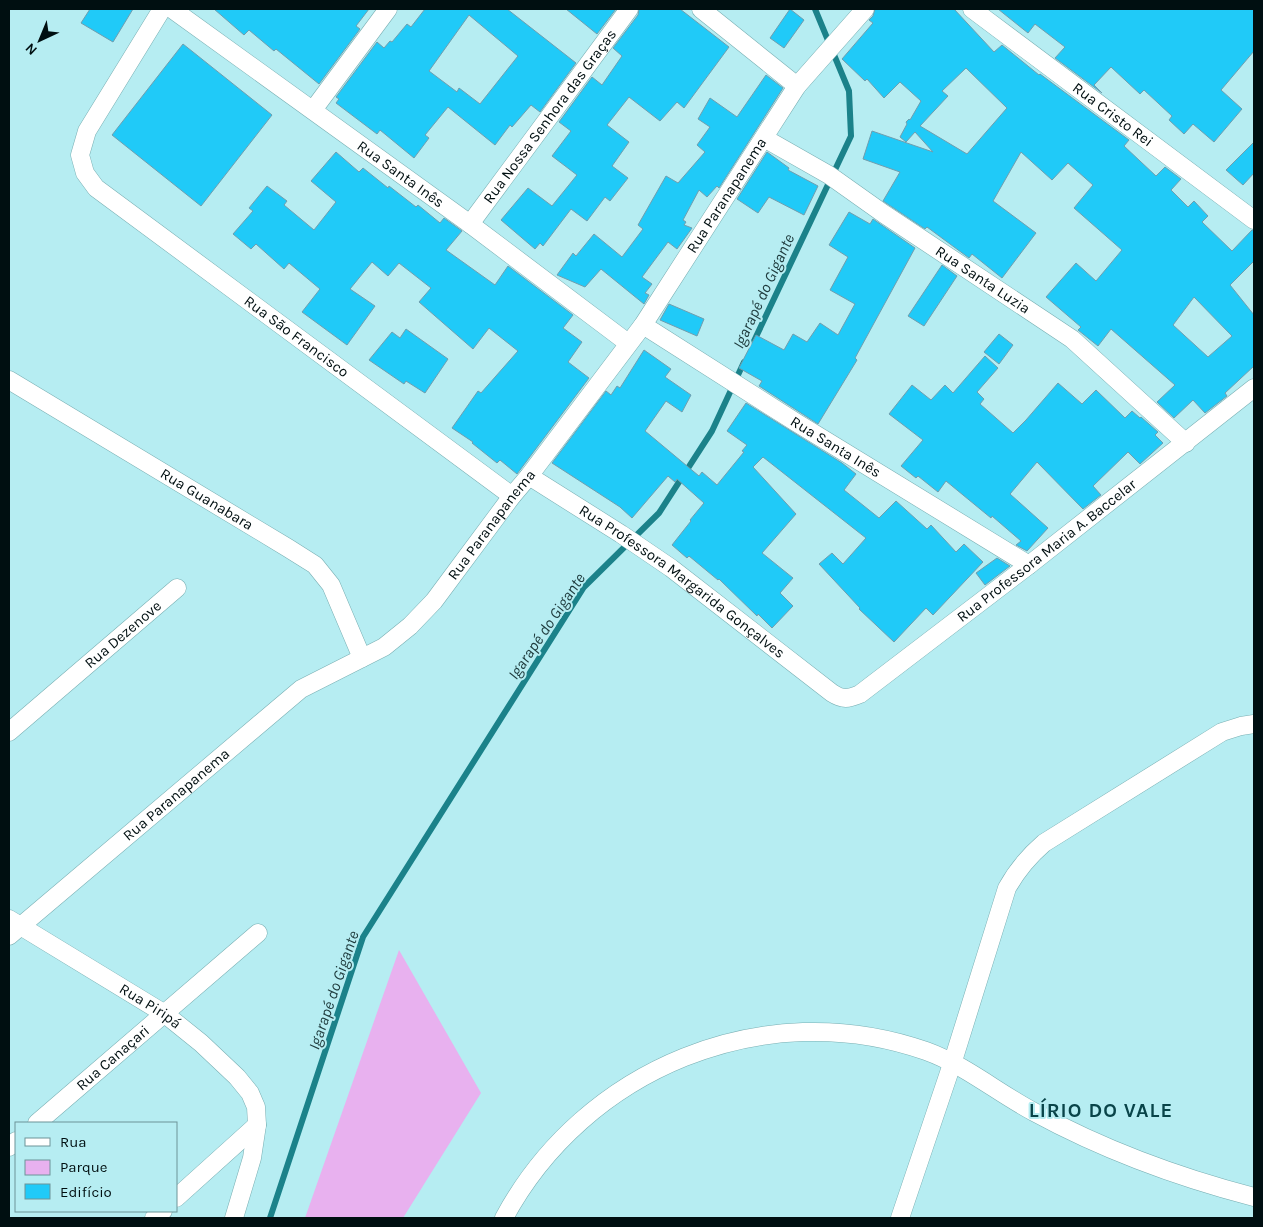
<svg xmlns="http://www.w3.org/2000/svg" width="1263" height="1227" viewBox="0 0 1263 1227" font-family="Karla,sans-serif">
<rect width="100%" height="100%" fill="#b6edf2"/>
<path fill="#e8b1ef" d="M399 950 481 1093 403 1218H305Z"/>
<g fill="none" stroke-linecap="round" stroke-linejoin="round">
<g stroke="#1b828a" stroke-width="6">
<path d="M754 341 851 136 849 91 815 9"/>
<path d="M270 1218 363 937 584 587 659 513 712 431 744 362"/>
</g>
</g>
<g fill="#20caf8" stroke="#6f9eaf" fill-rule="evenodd">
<path d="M90 9H133L113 42 81 23Z"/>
<path d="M214 9H369L356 26 360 29 319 84 276 49 274 51 249 30 244 35Z"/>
<path d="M425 9H507L576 63 540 112 531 105 512 127 510 125 495 145 448 107 425 135 429 138 414 158 380 130 377 134 336 103 339 99 336 97 377 42 384 48 390 41 392 42 407 24 411 27ZM469 15 518 56 480 104 459 88 457 92 429 71Z"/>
<path d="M566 9H616L597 34Z"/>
<path d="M639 9H680L729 47 684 108 677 102 660 121 629 97 607 125 629 142 612 166 628 178 610 201 605 197 587 221 571 209 543 246 540 243 535 249 501 220 528 188 552 206 577 175 552 156 571 131 559 122 592 77 602 85 622 56 613 48 638 15Z"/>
<path d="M790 9 804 20 784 48 770 38Z"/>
<path d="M875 9H954L994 52 1002 45 1039 75 1040 74 1129 140 1124 146 1156 176 1165 167 1181 179 1171 190 1188 207 1194 201 1208 216 1202 222 1232 251 1252 230H1254V261L1230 285 1254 315V366L1225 393 1227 396 1205 413 1193 400 1174 418 1157 402 1175 385 1111 329 1098 346 1078 330 1081 327 1046 297 1076 263 1096 281 1122 250 1074 208 1093 185 1068 163 1052 180 1021 152 993 201 1036 233 1002 278 972 254 969 258 927 227 925 229 883 201 900 172 863 159 872 131 933 152 915 132 906 142 900 137 907 124 906 122 909 119 910 120 921 101 900 82 884 98 867 79 865 81 842 59 873 23 869 20 873 16ZM966 68 1007 108 967 154 920 126 948 96 942 91ZM1194 297 1232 336 1208 357 1173 325Z"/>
<path d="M998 9H1254V51L1221 90 1242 109 1214 142 1193 124 1184 134 1169 120 1172 116 1144 90 1140 94 1111 67 1094 85 1102 93 1055 58 1065 47 1035 24 1028 33Z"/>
<path d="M183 44 272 115 201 206 112 135Z"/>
<path d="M766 75 783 88 719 188 717 186 707 197 699 190 683 220 686 222 684 225 692 228 677 249 668 242 642 277 652 284 645 293 649 295 644 304 601 269 585 287 557 275 573 253 576 256 594 234 622 257 643 229 638 225 666 176 678 183 705 152 697 145 710 127 698 119 710 98 737 117Z"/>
<path d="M1254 142V173L1243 185 1226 170Z"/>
<path d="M336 152 359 172 363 168 388 188 389 186 416 207 418 205 440 223 444 218 462 231 446 250 495 285 508 266 573 315 563 328 582 342 568 362 589 378 517 474 500 460 497 463 472 443 473 442 452 428 478 391 481 393 518 351 489 328 473 349 419 302 431 288 399 263 388 276 372 262 350 289 375 306 347 345 302 312 320 289 289 263 284 269 256 244 251 249 233 234 253 211 249 208 267 186 287 201 284 205 314 230 336 202 311 181Z"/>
<path d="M767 152 789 168 788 170 818 186 804 215 769 197 758 213 737 199Z"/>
<path d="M849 212 870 224 873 219 915 248 855 358 857 360 818 424 759 386 762 381 739 368 756 335 784 350 793 334 807 342 820 323 838 335 855 304 830 290 848 257 829 245Z"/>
<path d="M942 265 957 276 924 326 908 316Z"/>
<path d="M669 304 704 319 697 336 660 320Z"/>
<path d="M406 329 448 359 425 393 406 381 404 384 369 360 392 332 400 338Z"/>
<path d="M999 334 1013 345 999 364 984 352Z"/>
<path d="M644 350 671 369 665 377 691 395 682 412 666 401 645 431 699 476 702 472 717 485 744 452 742 451 747 445 727 431 746 403 842 463 856 474 844 490 879 518 896 501 927 529 931 525 956 552 964 544 983 562 933 615 926 608 894 642 859 609 860 608 819 564 832 553 843 564 866 538 763 457 753 467 796 514 762 553 793 578 780 593 793 606 772 628 758 614 757 616 719 579 718 580 689 556 687 558 672 545 691 521 690 520 704 503 677 479 675 482 668 476 632 518 620 507 552 463 606 391 611 395 617 386 620 388Z"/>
<path d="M985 356 998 368 977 392 984 399 980 404 1013 433 1026 420 1058 383 1082 404 1096 390 1125 418 1132 411 1140 418 1141 417 1158 432 1155 435 1163 443 1140 464 1128 452 1093 486 1101 495 1083 509 1037 462 1010 494 1048 528 1027 551 1016 545 1021 541 992 516 991 518 946 481 938 492 918 476 916 478 901 466 923 440 889 414 912 385 931 400 945 385 953 393Z"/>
<path d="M997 558 1010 566 985 585 976 573Z"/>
</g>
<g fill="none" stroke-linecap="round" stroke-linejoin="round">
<defs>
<g id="street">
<path id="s1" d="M162 9 87 131 80 155 85 173 96 188 512 496"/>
<path id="s2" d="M172 9 470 224 628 343"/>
<path d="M701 9 797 86"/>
<path id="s3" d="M972 9 1254 220"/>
<path d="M313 110 388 9"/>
<path id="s4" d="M764 138 829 175 884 214 1072 339 1186 443"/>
<path id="s5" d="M470 224 629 9"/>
<path id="s6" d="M643 325 797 423 1029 565"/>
<path id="s7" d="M9 380 288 548 315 565 331 585 362 658"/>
<path id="s8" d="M529 476 621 534 671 568 832 693C843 700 848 699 860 694L1029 565 1254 388"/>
<path id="s9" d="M9 732 177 588"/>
<path id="s10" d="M9 919 165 1014 201 1043 237 1077 250 1093 256 1107 257 1125 252 1158 234 1218"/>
<path id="s11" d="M9 936 301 689 384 647 410 626 434 601 512 496 529 476 643 325 797 86 865 9"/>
<path id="s12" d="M37 1123 258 933"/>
<path d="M9 1147 16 1141"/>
<path d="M176 1198 257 1125"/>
<path d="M154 1218 163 1211"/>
<path d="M504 1218C584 1069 764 994 926 1051 965 1065 998 1093 1034 1112 1104 1150 1177 1177 1254 1197"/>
<path d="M900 1218 953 1061 1007 888C1017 870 1029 856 1044 843L1222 732 1241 726 1254 724"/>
</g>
</defs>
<use href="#street" stroke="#79afb3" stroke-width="19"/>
<use href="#street" stroke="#fff" stroke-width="18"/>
</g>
<g text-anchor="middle" stroke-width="4" stroke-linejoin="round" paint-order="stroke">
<g font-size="15" fill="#000f11" stroke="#b6edf2">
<text dy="5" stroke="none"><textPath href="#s3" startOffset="176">Rua Cristo Rei</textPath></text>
<text dy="5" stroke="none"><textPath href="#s5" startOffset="134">Rua Nossa Senhora das Graças</textPath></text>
<text dy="5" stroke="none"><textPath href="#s2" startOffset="282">Rua Santa Inês</textPath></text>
<text dy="5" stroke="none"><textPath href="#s11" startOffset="1044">Rua Paranapanema</textPath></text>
<text dy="5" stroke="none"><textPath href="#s4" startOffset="261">Rua Santa Luzia</textPath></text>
<text dy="5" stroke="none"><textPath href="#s1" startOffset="455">Rua São Francisco</textPath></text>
<text dy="5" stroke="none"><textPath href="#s6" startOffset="228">Rua Santa Inês</textPath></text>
<text dy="5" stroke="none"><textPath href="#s7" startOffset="231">Rua Guanabara</textPath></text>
<text dy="5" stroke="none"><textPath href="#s11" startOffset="639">Rua Paranapanema</textPath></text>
<text dy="5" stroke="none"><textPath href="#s8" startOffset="638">Rua Professora Maria A. Baccelar</textPath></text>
<text dy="5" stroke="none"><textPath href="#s8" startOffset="186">Rua Professora Margarida Gonçalves</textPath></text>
<text dy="5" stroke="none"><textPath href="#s9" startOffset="150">Rua Dezenove</textPath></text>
<text dy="5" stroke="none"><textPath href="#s11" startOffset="219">Rua Paranapanema</textPath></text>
<text dy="5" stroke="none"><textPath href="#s10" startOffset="166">Rua Piripá</textPath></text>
<text dy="5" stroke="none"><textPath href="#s12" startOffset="100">Rua Canaçari</textPath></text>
</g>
<g font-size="16" font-style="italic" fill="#1e3a3c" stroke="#b6edf2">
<text transform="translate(763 291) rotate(-65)" y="6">Igarapé do Gigante</text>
<text transform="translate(546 626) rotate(-56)" y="6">Igarapé do Gigante</text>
<text transform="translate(333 990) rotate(-71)" y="6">Igarapé do Gigante</text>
</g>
<g font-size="20" font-weight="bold" letter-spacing="1" fill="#094449" stroke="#b6edf2">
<text x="1101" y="1117">LÍRIO DO VALE</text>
</g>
</g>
<rect width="1263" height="1227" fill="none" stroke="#000f11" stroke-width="20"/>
<rect x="15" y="1122" width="162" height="90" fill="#b6edf2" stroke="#6d9498"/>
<rect x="25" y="1138" width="25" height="8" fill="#ffffff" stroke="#6d9498"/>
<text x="60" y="1147" font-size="15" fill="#000f11">Rua</text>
<rect x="25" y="1160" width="25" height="15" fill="#e8b1ef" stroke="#6d9498"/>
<text x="60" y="1172" font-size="15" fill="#000f11">Parque</text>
<rect x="25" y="1184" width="25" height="15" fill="#20caf8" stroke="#6d9498"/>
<text x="60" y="1197" font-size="15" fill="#000f11">Edifício</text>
<g transform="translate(40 40) rotate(224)" stroke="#b6edf2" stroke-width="4" paint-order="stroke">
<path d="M0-4L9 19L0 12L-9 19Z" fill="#000f11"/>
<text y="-8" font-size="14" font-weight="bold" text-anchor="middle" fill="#000f11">N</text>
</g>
</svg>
